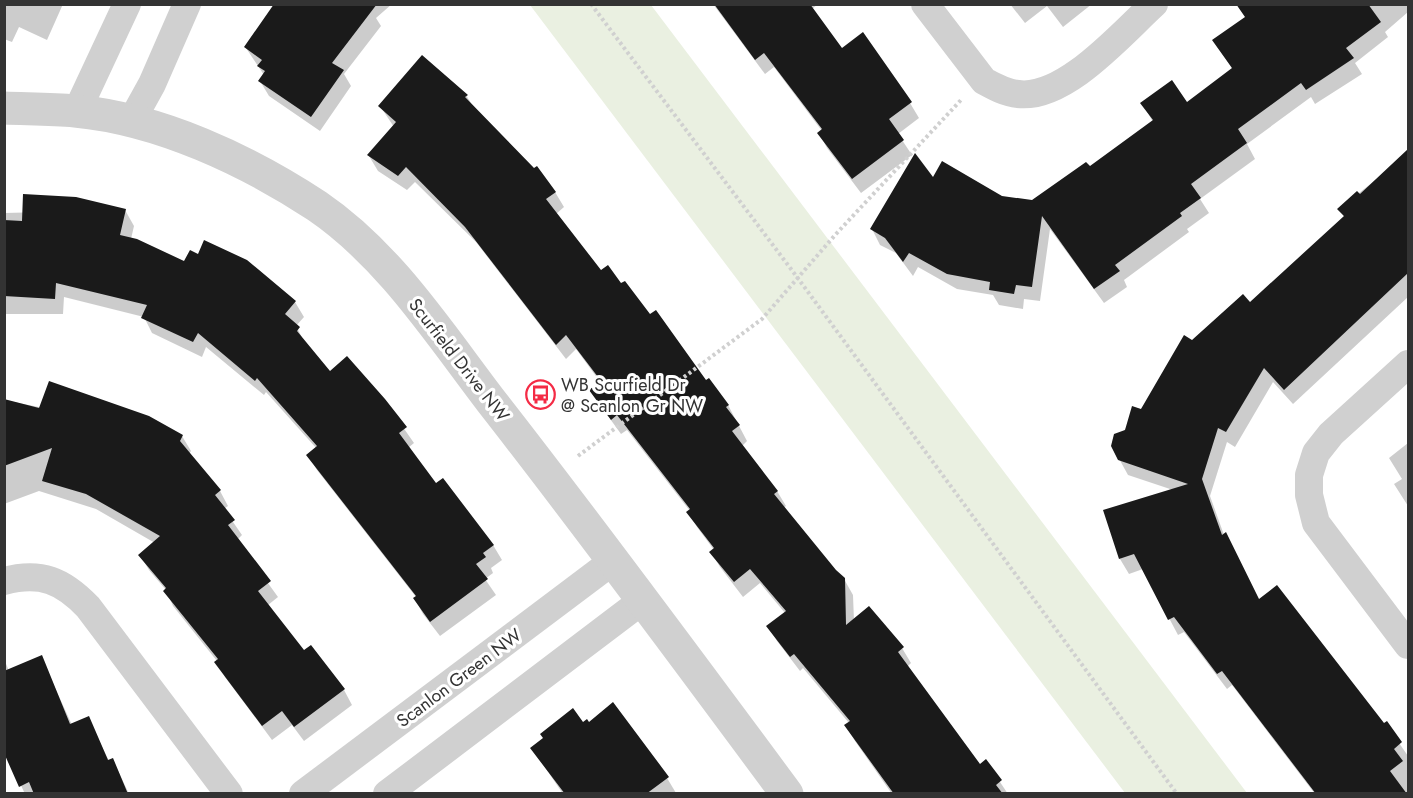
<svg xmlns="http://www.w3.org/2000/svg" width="1413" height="798" viewBox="0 0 1413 798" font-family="Jost,sans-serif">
<rect width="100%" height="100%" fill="#fff"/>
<path fill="#eaf0e1" d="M530 5H651L1247 793H1125Z"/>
<g fill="#0003">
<path d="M4 4H63L47 40 19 27 12 42 4 39Z"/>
<path d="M275 4H392L376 18 381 26 344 74 351 86 320 131 269 96 260 81 264 75 246 48Z"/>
<path d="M713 4H818L812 9 842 50 910 103 919 118 898 134 912 155 861 193 827 148 819 133 822 131 774 67 765 74Z"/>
<path d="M1010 4H1092L1063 27 1047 6 1025 23Z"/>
<path d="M1290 4H1408V12L1385 32 1388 37 1355 63 1362 74 1315 104 1311 97 1247 144 1255 159 1200 199 1209 213 1187 229 1189 232 1124 280 1127 287 1104 303 1050 229 1040 301 1024 299 1023 309 999 305 993 295 957 289 918 267 913 276 896 253 880 245 872 229 933 180 1001 197 1033 202 1089 168 1153 122 1142 103 1186 104 1233 70 1214 41Z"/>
<path d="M466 95 474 108 555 192 564 207 556 214 601 272 621 285 728 405 747 441 742 446 777 491 786 506 783 508 834 571 844 579 853 595 854 621 902 648 911 663 907 667 980 766 986 761 1008 794H892L855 741 846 726 849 723 803 668 800 671 777 641 768 626 785 613 760 583 743 597 720 567 711 552 714 550 697 527 688 512 690 511 627 430 621 434 600 405 591 390 601 383 576 349 566 359 476 242 415 182 407 190 378 171 369 156 394 127 380 106Z"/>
<path d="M1408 154V297L1293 404 1273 382 1235 447 1227 442 1210 496 1224 535 1259 600 1384 725 1386 724 1408 756V794H1315L1232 685 1227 689 1184 632 1178 635 1143 569 1129 574 1120 559 1173 490 1128 475 1112 446 1193 342 1250 304 1345 218 1339 209Z"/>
<path d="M125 210 134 226 131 239 185 263 295 302 304 317 296 326 306 345 330 373 384 400 414 443 408 448 436 485 493 545 502 560 491 568 493 573 485 579 496 595 440 636 423 614 415 599 416 597 317 470 308 455 317 449 266 392 264 395 206 347 202 357 152 333 144 317 64 297 63 314H4V213Z"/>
<path d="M4 400 182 436 191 451 189 454 220 491 228 506 224 509 242 535 237 540 278 597 268 605 304 652 344 690 352 705 304 741 292 725 272 740 225 677 217 661 173 606 166 590 149 570 140 555 155 543 96 509 39 491 4 504Z"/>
<path d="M1408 443V506L1394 484 1402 479 1389 458Z"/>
<path d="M41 657 72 725 88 718 109 761 113 760 129 794H25L4 749V659L9 671Z"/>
<path d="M583 724 667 778 676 793 563 794 532 748Z"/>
</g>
<g fill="#1a1a1a">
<path d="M274 4H377L332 63 344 70 311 117 258 81 265 71 257 66 262 60 244 47Z"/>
<path d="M714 4H810L842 48 863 32 912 102 889 119 904 140 852 179 817 133 822 129 764 53 755 60Z"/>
<path d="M1236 4H1368L1381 22 1346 48 1354 58 1306 90 1301 83 1238 129 1247 143 1191 184 1201 198 1180 213 1182 216 1115 265 1120 271 1094 289 1042 216 1032 287 1016 285 1014 294 989 290 990 282 947 274 909 253 903 262 885 238 870 229 915 153 933 177 942 161 1002 196 1032 200 1086 162 1090 166 1153 120 1140 103 1172 80 1187 102 1232 68 1212 40 1245 17Z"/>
<path d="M422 55 468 95 465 97 534 168 537 166 556 192 546 199 601 270 608 265 621 283 625 281 650 314 656 310 706 380 709 378 729 405 726 407 740 425 732 431 778 491 774 494 836 570 845 578 846 625 869 606 904 647 898 652 980 764 986 759 1002 780 996 785 1003 794H894L844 725 850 721 794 654 790 657 766 626 786 611 750 569 734 582 709 552 714 548 686 512 690 509 617 415 611 420 589 390 601 381 566 335 556 345 465 227 406 167 398 176 367 155 396 122 378 106Z"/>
<path d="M1408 149V273L1284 390 1264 368 1226 432 1218 428 1202 479 1222 535 1226 532 1259 599 1277 585 1384 723 1387 721 1402 742 1394 749 1403 761 1390 771 1407 794H1316L1222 671 1217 674 1174 617 1168 620 1134 554 1119 559 1103 510 1188 484 1118 460 1111 446 1114 434 1125 430 1132 406 1141 409 1184 335 1192 340 1243 294 1250 302 1344 216 1337 209 1357 191 1360 194Z"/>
<path d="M23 194 76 197 126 209 120 235 137 239 184 261 190 250 198 254 204 240 247 260 296 301 285 314 300 327 297 331 330 371 347 356 385 399 407 427 399 433 436 483 443 478 494 545 483 553 486 557 476 564 488 579 430 622 413 598 416 596 306 455 317 446 257 378 255 381 198 333 193 342 141 318 147 305 56 283 55 299 4 296V220L22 221Z"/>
<path d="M49 381 149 416 183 435 180 441 221 490 215 495 235 520 228 525 271 581 258 591 304 650 311 645 345 689 294 727 282 711 262 726 214 662 218 659 163 591 166 588 138 555 160 536 86 494 42 481 52 448 4 466V399L39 408Z"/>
<path d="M42 655 70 724 89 716 108 760 113 758 128 794H34L29 782 19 787 4 753V671Z"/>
<path d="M613 702 669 777 646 794H565L530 748 543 738 540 734 573 708 583 722 587 719 589 722Z"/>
</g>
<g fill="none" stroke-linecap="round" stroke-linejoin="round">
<g stroke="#d0d0d0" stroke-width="4" stroke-dasharray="3 3" stroke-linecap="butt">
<path d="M591 4 797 277 1177 794"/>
<path d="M578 456 762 319 836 234 961 100"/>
</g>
<g stroke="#d0d0d0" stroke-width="28">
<path d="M925 4 984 81C995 87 1006 93 1018 94 1065 100 1122 33 1154 4"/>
<path d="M77 111 127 4"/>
<path d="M131 122 152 84 187 4"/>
<path d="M1408 364 1331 434 1316 453 1309 475V495L1316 523 1408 645"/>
<path d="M4 581C41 571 63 581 88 607L229 794"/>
<path d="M303 794 613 561"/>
<path d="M387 794 643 600"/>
</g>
<path stroke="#d0d0d0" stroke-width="33" d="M4 108C28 109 52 109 75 111 160 119 247 160 317 206 389 255 439 333 491 401 592 530 689 662 787 794"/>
</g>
<defs>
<symbol id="bus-ring" viewBox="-11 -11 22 22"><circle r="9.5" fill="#fff" stroke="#f42b45" stroke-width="1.5"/><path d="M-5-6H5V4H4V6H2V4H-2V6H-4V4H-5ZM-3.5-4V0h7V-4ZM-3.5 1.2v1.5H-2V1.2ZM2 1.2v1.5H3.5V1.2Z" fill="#f42b45"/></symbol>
</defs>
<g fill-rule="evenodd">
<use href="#bus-ring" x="524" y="378" width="33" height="33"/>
</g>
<g text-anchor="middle" stroke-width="6" stroke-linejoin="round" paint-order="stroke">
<g font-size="18" fill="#333" stroke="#fff">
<text transform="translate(459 360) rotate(52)" y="6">Scurfield Drive NW</text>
<text transform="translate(459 678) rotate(-37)" y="6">Scanlon Green NW</text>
</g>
<g font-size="18" fill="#333" stroke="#fff" text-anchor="start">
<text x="561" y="391">WB Scurfield Dr<tspan x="561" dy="21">@ Scanlon Gr NW</tspan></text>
</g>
</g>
<rect width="1413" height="798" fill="none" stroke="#333333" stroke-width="12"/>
</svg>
